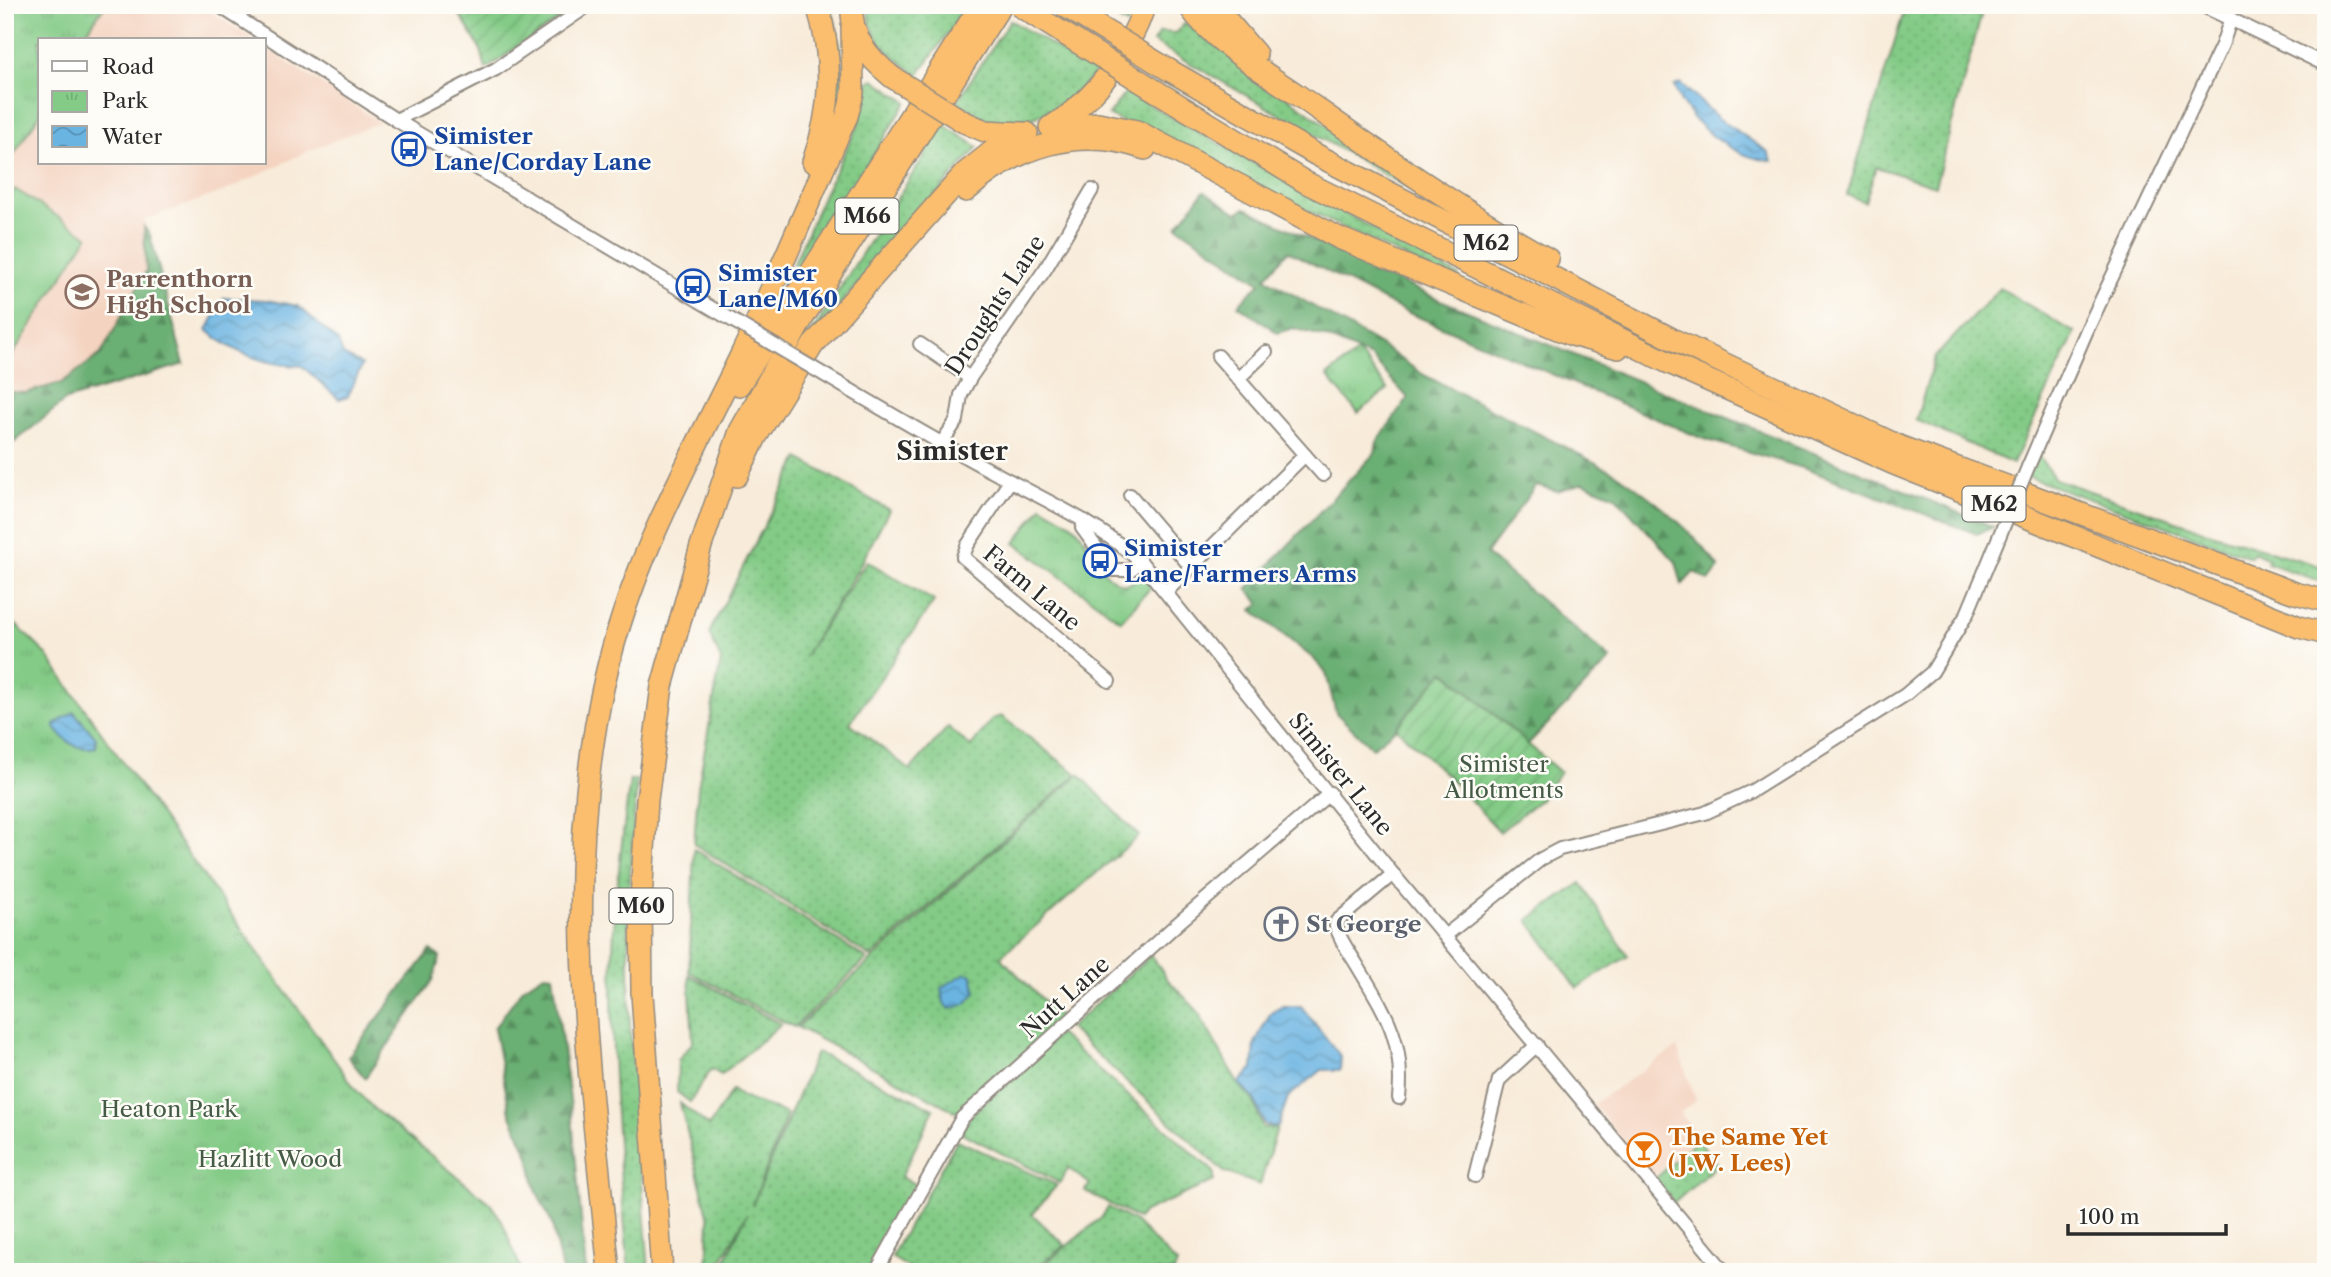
<svg xmlns="http://www.w3.org/2000/svg" width="2331" height="1277" viewBox="0 0 2331 1277" font-family="'Libre Caslon Text',serif">
<defs>
<pattern id="grass-dots" width="8" height="8" patternUnits="userSpaceOnUse" patternTransform="scale(1.75)"><rect width="8" height="8" fill="#83cb86"/><path d="M2 2h.1M6 6h.1" fill="none" stroke="#71ae74" stroke-width="1.8" stroke-linecap="round"/></pattern>
<pattern id="forest-firs" width="22" height="20" patternUnits="userSpaceOnUse" patternTransform="scale(1.75)"><rect width="22" height="20" fill="#6aaf73"/><path d="M5 1l3.5 6h-7zM16 11l3.5 6h-7z" fill="#578f5f"/></pattern>
<pattern id="park-tufts" width="24" height="20" patternUnits="userSpaceOnUse" patternTransform="scale(1.75)"><rect width="24" height="20" fill="#83cb86"/><path d="M3 7l-1-3M5 7V3M7 7l1-3M15 17l-1-3M17 17v-4M19 17l1-3" fill="none" stroke="#71ae74"/></pattern>
<pattern id="garden-furrows" width="10" height="10" patternUnits="userSpaceOnUse" patternTransform="scale(1.75)"><rect width="10" height="10" fill="#83cb86"/><path d="M-1 1l2-2M0 10L10 0M9 11l2-2" fill="none" stroke="#71ae74"/></pattern>
<pattern id="water-waves" width="16" height="10" patternUnits="userSpaceOnUse" patternTransform="scale(1.75)"><rect width="16" height="10" fill="#6ab4e2"/><path d="M0 5q4-4 8 0t8 0" fill="none" stroke="#5793b7"/></pattern>
</defs>
<rect width="100%" height="100%" fill="#fdfcf7"/>
<filter id="ink" filterUnits="userSpaceOnUse"><feTurbulence type="fractalNoise" baseFrequency=".0143" numOctaves="2"/><feDisplacementMap in="SourceGraphic" scale="14" xChannelSelector="R" yChannelSelector="G"/><feConvolveMatrix kernelMatrix="1 2 1 2 8 2 1 2 1" color-interpolation-filters="sRGB"/></filter>
<filter id="wash" filterUnits="userSpaceOnUse"><feTurbulence type="fractalNoise" baseFrequency=".00686" numOctaves="4" result="noise"/><feDisplacementMap in="SourceGraphic" scale="28" xChannelSelector="R" yChannelSelector="G"/><feGaussianBlur stdDeviation="1.57" result="paint"/><feColorMatrix in="noise" values="0 0 0 0 0 0 0 0 0 0 0 0 0 0 0 0 0 1.4 0 .05"/><feComposite in="paint" operator="in"/></filter>
<g filter="url(#wash)">
<rect width="100%" height="100%" fill="#f8ebd9"/>
<g fill="#f4d3c0">
<path d="M5 5H200L254 40H40V163H264V47L380 122 308 151 225 191 144 220 174 364 73 392 5 439Z"/>
<path d="M1677 1047 1696 1100 1680 1113 1698 1136 1652 1178 1593 1104Z"/>
</g>
<g fill="url(#grass-dots)" stroke="#577b58" stroke-width="2">
<path d="M826 5H830C842 46 849 80 835 121Z"/>
<path d="M868 5H968L918 75C893 57 867 40 868 5Z"/>
<path d="M1094 5H1135L1127 25Z"/>
<path d="M1906 5H1984L1935 186 1876 167 1865 202 1847 195Z"/>
<path d="M1010 20 1095 72C1077 98 1023 134 990 121 979 117 967 107 957 101Z"/>
<path d="M1185 23 1432 202 1153 42 1160 32 1176 33Z"/>
<path d="M874 79 907 102 773 312 823 196 860 121 868 82Z"/>
<path d="M1126 92 1459 276 1456 282 1108 115Z"/>
<path d="M944 125 978 147 801 349Z"/>
<path d="M2000 288 2075 333 2013 464 1916 420 1935 357Z"/>
<path d="M2037 454 2055 479 2208 532 2326 568V583L2267 563 2269 559 2254 552 2251 557 2025 476Z"/>
<path d="M799 458 889 510 858 569 804 657 867 561 934 601 850 723 910 770 948 727 971 747 992 719 1001 716 1077 774 871 957 694 844 698 787 721 660 709 633Z"/>
<path d="M1079 774 1139 836 1000 957 1063 1020 960 1114 797 1027Z"/>
<path d="M630 780H637L628 901 630 1027 649 1272H629C619 1165 609 1058 613 951 615 894 622 837 630 780Z"/>
<path d="M694 849 867 959 794 1027 689 972Z"/>
<path d="M1581 883 1628 956 1577 988 1528 920Z"/>
<path d="M1151 955 1168 980 1197 1010 1237 1082 1253 1100 1263 1128H1277L1260 1185 1224 1172 1069 1028Z"/>
<path d="M689 975 781 1024 721 1075 711 1069 690 1102 677 1092 678 1060 693 1042Z"/>
<path d="M1059 1034 1214 1172V1181L1144 1212 1138 1219 1085 1191 1090 1184 1068 1168 1060 1183 960 1132 973 1113Z"/>
<path d="M816 1052 934 1109 901 1177 918 1186 867 1272H720L747 1214 715 1272H707L709 1219 680 1103 709 1126 732 1090 742 1097 787 1114 752 1206Z"/>
<path d="M957 1140 1057 1185 1032 1214 1065 1245 1031 1272H916L891 1257Z"/>
<path d="M1697 1140 1718 1164 1674 1203 1655 1179Z"/>
<path d="M1108 1207 1135 1222 1177 1264 1174 1272H1035L1102 1217Z"/>
</g>
<g fill="url(#forest-firs)" stroke="#4a6d4f" stroke-width="2">
<path d="M1204 191 1237 213 1245 208 1433 297 1994 527 1977 534 1803 468 1701 438 1402 310 1288 251 1265 278 1380 345 1424 375 1616 473C1653 498 1693 530 1719 568L1709 581 1694 572 1682 585 1676 562 1615 496 1583 483 1557 491 1536 485 1486 554 1611 659 1528 744 1445 671 1393 731 1372 748 1336 713 1326 673 1314 659 1252 610 1260 603 1247 589 1375 453 1377 442 1408 398 1371 357 1325 337 1293 328 1278 333 1238 305 1260 283 1177 226Z"/>
<path d="M144 227 150 235 184 364 66 400 5 450V391L25 393 61 383 101 354 146 271Z"/>
<path d="M431 950 440 957 433 980 365 1078 348 1057Z"/>
<path d="M544 974 553 975 571 1107 586 1272H562L552 1224 536 1190 529 1156 510 1113 494 1028 523 988Z"/>
</g>
<g fill="url(#park-tufts)" stroke="#577b58" stroke-width="2">
<path d="M5 5H105L81 40H40V114L5 168Z"/>
<path d="M1358 352 1388 389 1358 413 1327 376Z"/>
<path d="M1042 506C1054 515 1068 519 1078 530 1095 551 1098 579 1127 585L1143 575 1153 585 1121 621 1015 543Z"/>
<path d="M5 614 45 653 356 1090 374 1109 491 1204 502 1221 522 1272H5Z"/>
</g>
<g fill="url(#garden-furrows)" stroke="#577b58" stroke-width="2">
<path d="M454 5H580L486 69 481 50Z"/>
<path d="M1444 671 1560 772 1543 797 1500 832 1451 779 1396 728Z"/>
</g>
<path fill="#83cb86" stroke="#577b58" stroke-width="2" d="M15 189 88 236 11 357 5 353V205Z"/>
<g fill="url(#water-waves)" stroke="#4a7086" stroke-width="2">
<path d="M1680 83 1718 118 1768 152 1772 161C1733 158 1687 123 1674 86Z"/>
<path d="M224 298 266 300 298 306 338 341 343 355 362 365 348 396 339 399 302 366C268 366 232 353 207 330Z"/>
<path d="M74 712 96 738V747C78 751 66 743 55 728V724Z"/>
<path d="M966 973 972 975 976 992 966 1004 950 1009 944 1003 941 988Z"/>
<path d="M1281 1006H1301L1341 1057 1340 1070H1322L1288 1097 1278 1127 1265 1125 1254 1099 1239 1083 1253 1068 1255 1043 1270 1014Z"/>
</g>
</g>
<g filter="url(#ink)">
<g fill="none" stroke-linecap="round" stroke-linejoin="round">
<defs>
<g id="minor">
<path d="M218 5 396 120 698 300"/>
<path d="M2201 5 2326 65"/>
<path d="M396 120 496 69 589 5"/>
<path d="M920 344 970 378"/>
<path d="M1239 378 1266 352"/>
<path d="M850 390C899 419 948 448 999 475 1048 502 1099 524 1141 562L1393 874 1725 1272"/>
<path d="M941 444 957 420 961 395 970 378 1046 268 1092 190"/>
<path d="M1305 455 1323 475"/>
<path d="M2028 467 2087 330 2222 45 2231 18"/>
<path d="M1010 481 967 546 963 557 1109 681"/>
<path d="M1130 495 1191 567"/>
<path d="M1085 521 1082 528 1113 570H1130L1141 562"/>
<path d="M1166 592 1305 455 1218 356"/>
<path d="M1393 874 1337 921 1336 926C1339 939 1350 953 1357 965 1385 1012 1405 1040 1399 1098"/>
<path d="M1446 935 1541 859 1560 849 1705 813 1752 791 1905 695 1932 672 1967 614 1992 554"/>
<path d="M1475 1176 1499 1080 1537 1045"/>
<path d="M876 1272 962 1118 1177 924 1330 793"/>
</g>
<g id="motorway">
<path d="M852 5C850 37 869 58 892 77"/>
<path d="M1188 5C1215 44 1260 69 1299 96 1380 153 1461 211 1548 259"/>
<path d="M1214 5 1256 54"/>
<path d="M1169 70 1315 154 1672 339 1901 447 2295 593 2326 601"/>
<path d="M1156 91 1305 182 1667 362 1892 463 2299 627 2326 634"/>
<path d="M964 122 985 131 1023 133"/>
<path d="M1054 125C1097 98 1128 54 1145 5"/>
<path d="M1050 127 1098 123 1137 131 1339 238 1572 335 1618 348"/>
<path d="M813 162C832 109 834 59 817 5"/>
<path d="M966 191C1016 146 1079 125 1145 149"/>
<path d="M739 385 981 5"/>
<path d="M737 476 756 437 813 345 965 173 995 149 1027 133"/>
<path d="M609 1272C590 1074 560 875 605 679 631 563 690 460 741 355 779 276 811 195 847 116L853 93 852 26"/>
<path d="M662 1272 642 994 641 900 647 800 662 686 701 546 740 431 804 316 1001 5"/>
</g>
</defs>
<use href="#minor" stroke="#928b82" stroke-width="16"/>
<use href="#motorway" stroke="#928b82" stroke-width="24"/>
<use href="#minor" stroke="#fff" stroke-width="12"/>
<use href="#motorway" stroke="#fbbe6e" stroke-width="21"/>
<defs>
<g id="minor-bridge">
<path d="M698 300 850 390"/>
<path d="M1992 554 2028 467"/>
</g>
<g id="motorway-bridge">
<path d="M1018 5 1156 91"/>
<path d="M1063 5 1169 70"/>
<path d="M892 77 964 122"/>
</g>
</defs>
<use href="#minor-bridge" stroke="#928b82" stroke-width="16" stroke-linecap="butt"/>
<use href="#motorway-bridge" stroke="#928b82" stroke-width="24" stroke-linecap="butt"/>
<use href="#minor-bridge" stroke="#fff" stroke-width="12"/>
<use href="#motorway-bridge" stroke="#fbbe6e" stroke-width="21"/>
</g>
</g>
<defs>
<symbol id="bus-ring" viewBox="-11 -11 22 22"><circle r="9.5" fill="#fdfcf7" stroke="#1a4fb4" stroke-width="1.5"/><path d="M-5-6H5V4H4V6H2V4H-2V6H-4V4H-5ZM-3.5-4V0h7V-4ZM-3.5 1.2v1.5H-2V1.2ZM2 1.2v1.5H3.5V1.2Z" fill="#1a4fb4"/></symbol>
<symbol id="school-ring" viewBox="-11 -11 22 22"><circle r="9.5" fill="#fdfcf7" stroke="#8d6e63" stroke-width="1.5"/><path d="M0-5L7-2L0 1L-7-2ZM-4 1L0 2.5L4 1V4Q0 6-4 4Z" fill="#8d6e63"/></symbol>
<symbol id="church-ring" viewBox="-11 -11 22 22"><circle r="9.5" fill="#fdfcf7" stroke="#6b7280" stroke-width="1.5"/><path d="M-1.2-6h2.4v3.5h3.3v2.4h-3.3V6h-2.4V-.1h-3.3v-2.4h3.3Z" fill="#6b7280"/></symbol>
<symbol id="bar-ring" viewBox="-11 -11 22 22"><circle r="9.5" fill="#fdfcf7" stroke="#e8710a" stroke-width="1.5"/><path d="M-6-5H6L.8 .8V4.5H3.5V6h-7V4.5H-.8V.8Z" fill="#e8710a"/></symbol>
</defs>
<g fill-rule="evenodd">
<use href="#bus-ring" x="390" y="130" width="38" height="38"/>
<use href="#bus-ring" x="674" y="267" width="38" height="38"/>
<use href="#school-ring" x="63" y="273" width="38" height="38"/>
<use href="#bus-ring" x="1081" y="542" width="38" height="38"/>
<use href="#church-ring" x="1262" y="905" width="38" height="38"/>
<use href="#bar-ring" x="1625" y="1131" width="38" height="38"/>
</g>
<g text-anchor="middle" stroke-width="5" stroke-linejoin="round" paint-order="stroke">
<g fill="#fdfcf7" stroke="#6a6a68" stroke-width="2">
<rect x="835.5" y="198.5" width="63" height="35" rx="5"/>
<rect x="1454.5" y="225.5" width="63" height="35" rx="5"/>
<rect x="1962.5" y="486.5" width="63" height="35" rx="5"/>
<rect x="609.5" y="888.5" width="63" height="35" rx="5"/>
</g>
<g font-size="21" font-weight="bold" fill="#2b2b2b">
<text x="867" y="223">M66</text>
<text x="1486" y="250">M62</text>
<text x="1994" y="511">M62</text>
<text x="641" y="913">M60</text>
</g>
<g font-size="23" font-weight="bold" fill="#164399" stroke="#fdfcf7" text-anchor="start">
<text x="434" y="144">Simister<tspan x="434" dy="26">Lane/Corday Lane</tspan></text>
<text x="718" y="281">Simister<tspan x="718" dy="26">Lane/M60</tspan></text>
<text x="1124" y="556">Simister<tspan x="1124" dy="26">Lane/Farmers Arms</tspan></text>
</g>
<g font-size="23" font-weight="bold" fill="#785e54" stroke="#fdfcf7" text-anchor="start">
<text x="106" y="287">Parrenthorn<tspan x="106" dy="26">High School</tspan></text>
</g>
<g font-size="23" fill="#2b2b2b" stroke="#fdfcf7">
<text transform="translate(995 305) rotate(-57)" y="8">Droughts Lane</text>
<text transform="translate(1032 588) rotate(40)" y="8">Farm Lane</text>
<text transform="translate(1341 774) rotate(51)" y="8">Simister Lane</text>
<text transform="translate(1065 997) rotate(-42)" y="8">Nutt Lane</text>
</g>
<g font-size="23" fill="#455b46" stroke="#fdfcf7">
<text x="1504" y="772">Simister<tspan x="1504" dy="26">Allotments</tspan></text>
<text x="169" y="1117">Heaton Park</text>
<text x="270" y="1167">Hazlitt Wood</text>
</g>
<g font-size="23" font-weight="bold" fill="#5b616d" stroke="#fdfcf7" text-anchor="start">
<text x="1306" y="932">St George</text>
</g>
<g font-size="23" font-weight="bold" fill="#c56008" stroke="#fdfcf7" text-anchor="start">
<text x="1668" y="1145">The Same Yet<tspan x="1668" dy="26">(J.W. Lees)</tspan></text>
</g>
<g font-size="26" font-weight="bold" fill="#2b2b2b" stroke="#fdfcf7">
<text x="952" y="460">Simister</text>
</g>
</g>
<rect width="2331" height="1277" fill="none" stroke="#fdfcf7" stroke-width="28"/>
<rect x="38" y="38" width="228" height="126" fill="#fdfcf7" stroke="#a9a8a5" stroke-width="2"/>
<rect x="52" y="61" width="35" height="10" fill="#ffffff" stroke="#a9a8a5" stroke-width="2"/>
<text x="102" y="74" font-size="21" fill="#2b2b2b">Road</text>
<rect x="52" y="91" width="35" height="21" fill="url(#park-tufts)" stroke="#a9a8a5" stroke-width="2"/>
<text x="102" y="108" font-size="21" fill="#2b2b2b">Park</text>
<rect x="52" y="126" width="35" height="21" fill="url(#water-waves)" stroke="#a9a8a5" stroke-width="2"/>
<text x="102" y="144" font-size="21" fill="#2b2b2b">Water</text>
<path d="M2068 1224v10h158v-10" fill="none" stroke="#2b2b2b" stroke-width="3.5"/>
<text x="2079" y="1224" font-size="21" fill="#2b2b2b" stroke="#fdfcf7" stroke-width="5" paint-order="stroke">100 m</text>
</svg>
